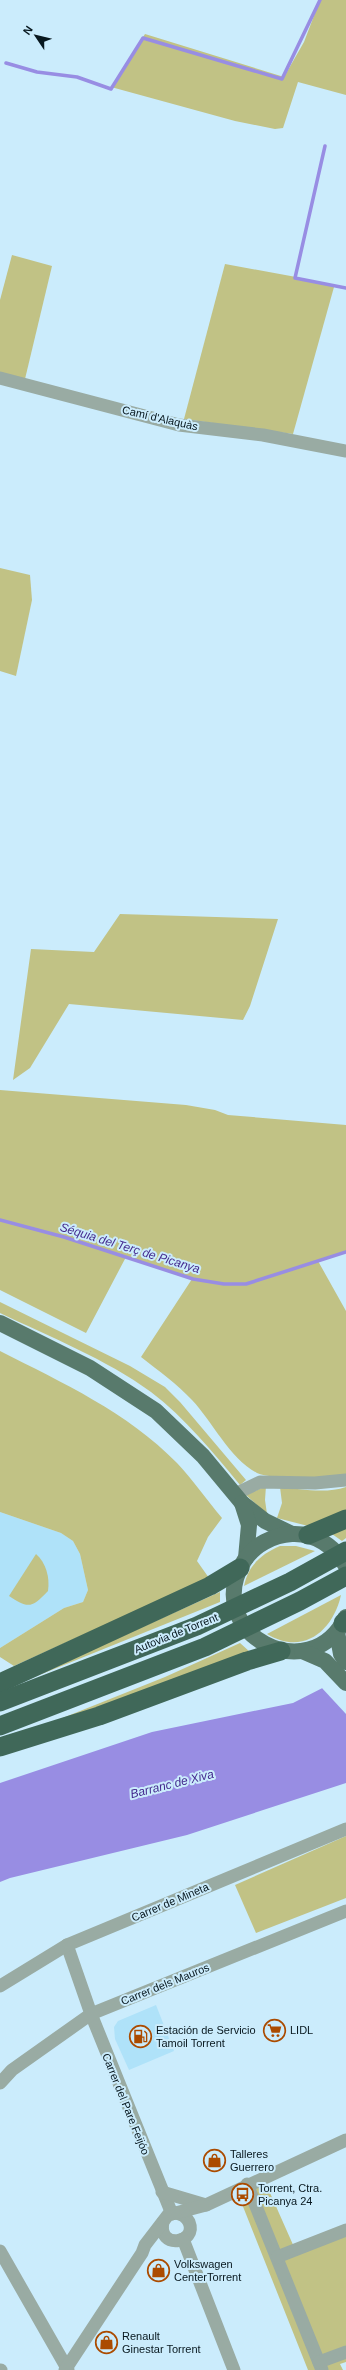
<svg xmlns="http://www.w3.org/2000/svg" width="346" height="2370" viewBox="0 0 346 2370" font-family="Helvetica,sans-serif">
<rect width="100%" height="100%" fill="#cbecfc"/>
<g fill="#afe2f9">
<path d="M0 1512 61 1533 73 1541 80 1554 88 1590 83 1602 64 1608 0 1648Z"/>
<path d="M156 2005 174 2051 129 2070 115 2039 114 2027 118 2021Z"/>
</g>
<g fill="#c1c285">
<path d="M320 0H346V95L298 82 283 128 275 129 235 121 111 87 145 34 284 77 304 42Z"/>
<path d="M12 255 52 266 25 379 0 373V300Z"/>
<path d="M225 264 296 277 334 287 293 434 184 419Z"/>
<path d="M0 568 30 575 32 600 16 676 0 671Z"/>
<path d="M120 914 278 919 250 1006 243 1020 69 1004 30 1068 13 1080 31 949 94 952Z"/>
<path d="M0 1090 186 1105 215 1110 228 1115 346 1125V1252L318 1261 346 1311V1475L338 1477C320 1477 271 1480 257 1473 230 1459 212 1421 192 1400 177 1384 159 1371 141 1357L192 1279 126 1257 86 1333 0 1290Z"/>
<path d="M0 1302 130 1366 165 1387 180 1402 246 1480 240 1485C213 1452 185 1418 151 1392 106 1359 50 1337 0 1313Z"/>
<path d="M0 1351C63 1383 127 1412 177 1463 193 1480 207 1500 222 1518L208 1537 197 1561 209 1578 14 1666 0 1657V1648L64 1608 83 1602 88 1590 80 1554 73 1541 61 1533 0 1512Z"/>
<path d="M266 1486 265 1500 267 1514 246 1495Z"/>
<path d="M280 1487C300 1489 326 1494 346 1487V1513L312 1527 277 1518 282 1503Z"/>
<path d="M346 1526V1538L342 1541 332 1534Z"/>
<path d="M280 1546H296L315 1551 244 1586C248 1566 261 1554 280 1546Z"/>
<path d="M36 1554C46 1563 50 1577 48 1591 32 1608 28 1609 9 1596Z"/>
<path d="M220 1592V1602L7 1688Z"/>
<path d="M341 1595C333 1631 303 1656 267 1634Z"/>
<path d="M240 1643 250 1652 20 1735 165 1677Z"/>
<path d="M346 1836V1898L256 1933 235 1885Z"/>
<path d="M263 2177 294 2247 346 2226V2362L340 2364 343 2370H308L236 2189Z"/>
</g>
<path fill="#988de3" d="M346 1676V1783L187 1835 10 1878 0 1882V1783L152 1732 293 1703Z"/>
<path fill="#cbecfc" d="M346 1674V1714L321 1687Z"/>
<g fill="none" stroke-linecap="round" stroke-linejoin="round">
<g stroke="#988de3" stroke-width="3.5">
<path d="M6 63 37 72 77 77 111 89 143 38 282 79 320 0"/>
<path d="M325 146 295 278 346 288"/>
<path d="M0 1220 64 1237 193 1279 224 1284H246L346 1252"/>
</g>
<g stroke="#99aba3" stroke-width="13">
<path d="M0 378 179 425 263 435 346 451"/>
<path d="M235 1494 260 1482 315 1483 346 1480"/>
<path d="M67 1945 91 2014 172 2214"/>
<path d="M0 1986 67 1945 346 1829"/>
<path d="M0 2083 12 2070 91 2014 346 1911"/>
<path d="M247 2184 322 2370"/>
<path d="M162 2192 206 2205"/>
<path d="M163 2222C157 2250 198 2244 189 2222 186 2216 182 2214 176 2213"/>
<path d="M183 2239 234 2370"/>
<path d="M0 2251 68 2370"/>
<path d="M277 2257 346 2230"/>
<path d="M319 2362 346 2352"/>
<path d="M0 2370H1"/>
<path d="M65 2370 142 2253 145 2245 168 2215 206 2205 346 2140"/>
</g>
<g stroke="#587a6c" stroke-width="16">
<path d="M0 1323 90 1368 156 1411 203 1456 242 1503 265 1521 292 1534"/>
<path d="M242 1503 249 1525 246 1558"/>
<path d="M346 1566C334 1546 315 1533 292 1534 273 1535 254 1545 244 1561 200 1633 310 1691 346 1617"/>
<path d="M337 1632 341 1654 346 1662"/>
<path d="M302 1651 325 1661 346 1683"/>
</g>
<g stroke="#406859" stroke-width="19">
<path d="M308 1535 346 1519"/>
<path d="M343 1623 346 1620"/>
<path d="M0 1683 210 1586 240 1568"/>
<path d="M0 1702 197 1626 290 1582 346 1551"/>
<path d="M0 1726 205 1647 300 1601 346 1576"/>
<path d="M0 1747 99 1716 247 1661 281 1651"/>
</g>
</g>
<defs>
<symbol id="supermarket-ring" viewBox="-11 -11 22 22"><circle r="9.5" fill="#cbecfc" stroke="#ab4b00" stroke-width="1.5"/><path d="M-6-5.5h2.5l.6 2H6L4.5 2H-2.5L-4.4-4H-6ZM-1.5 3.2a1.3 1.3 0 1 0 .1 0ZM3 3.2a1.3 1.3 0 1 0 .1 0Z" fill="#ab4b00"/></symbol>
<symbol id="fuel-ring" viewBox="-11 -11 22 22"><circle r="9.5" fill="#cbecfc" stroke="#ab4b00" stroke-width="1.5"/><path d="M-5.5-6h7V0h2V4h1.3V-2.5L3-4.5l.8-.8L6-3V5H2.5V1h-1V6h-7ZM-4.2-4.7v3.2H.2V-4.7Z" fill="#ab4b00"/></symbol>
<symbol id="shop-ring" viewBox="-11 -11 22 22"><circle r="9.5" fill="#cbecfc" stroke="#ab4b00" stroke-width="1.5"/><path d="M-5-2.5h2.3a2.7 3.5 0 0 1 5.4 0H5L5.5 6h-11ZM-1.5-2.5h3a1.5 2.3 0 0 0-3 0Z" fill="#ab4b00"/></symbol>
<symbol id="bus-ring" viewBox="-11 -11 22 22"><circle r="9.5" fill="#cbecfc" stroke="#ab4b00" stroke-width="1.5"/><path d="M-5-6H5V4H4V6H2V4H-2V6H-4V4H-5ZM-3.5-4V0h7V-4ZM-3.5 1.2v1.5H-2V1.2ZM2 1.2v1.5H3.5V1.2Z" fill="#ab4b00"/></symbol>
</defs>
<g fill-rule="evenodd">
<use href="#supermarket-ring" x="262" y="2018" width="25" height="25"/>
<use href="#fuel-ring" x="128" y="2024" width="25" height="25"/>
<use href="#shop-ring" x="202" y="2148" width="25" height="25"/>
<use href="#bus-ring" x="230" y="2182" width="25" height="25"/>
<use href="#shop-ring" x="146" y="2258" width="25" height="25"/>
<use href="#shop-ring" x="94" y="2330" width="25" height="25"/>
</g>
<g text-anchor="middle" stroke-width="4" stroke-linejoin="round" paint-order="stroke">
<g font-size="11" fill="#08181f" stroke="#cbecfc">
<text transform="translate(160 418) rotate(13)" y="4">Camí d'Alaquàs</text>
<text transform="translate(176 1633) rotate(-22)" y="4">Autovia de Torrent</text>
<text transform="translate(170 1902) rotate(-23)" y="4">Carrer de Mineta</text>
<text transform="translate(165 1984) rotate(-22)" y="4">Carrer dels Mauros</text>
<text transform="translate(126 2104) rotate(68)" y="4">Carrer del Pare Feijóo</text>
</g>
<g font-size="11" fill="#08181f" stroke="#cbecfc" text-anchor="start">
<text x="156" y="2034">Estación de Servicio<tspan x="156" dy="13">Tamoil Torrent</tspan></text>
<text x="290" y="2034">LIDL</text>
<text x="230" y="2158">Talleres<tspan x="230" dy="13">Guerrero</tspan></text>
<text x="258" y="2192">Torrent, Ctra.<tspan x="258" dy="13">Picanya 24</tspan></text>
<text x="174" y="2268">Volkswagen<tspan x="174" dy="13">CenterTorrent</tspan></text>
<text x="122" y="2340">Renault<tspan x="122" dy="13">Ginestar Torrent</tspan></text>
</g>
<g font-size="12" font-style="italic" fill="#442a8e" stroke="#cbecfc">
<text transform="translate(130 1248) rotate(17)" y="4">Séquia del Terç de Picanya</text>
<text transform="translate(172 1784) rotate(-14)" y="4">Barranc de Xiva</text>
</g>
</g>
<g transform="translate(36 36) rotate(305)" stroke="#cbecfc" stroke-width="3" paint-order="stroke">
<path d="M0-3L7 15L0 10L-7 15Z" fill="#08181f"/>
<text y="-6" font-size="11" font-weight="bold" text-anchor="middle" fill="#08181f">N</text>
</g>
</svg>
